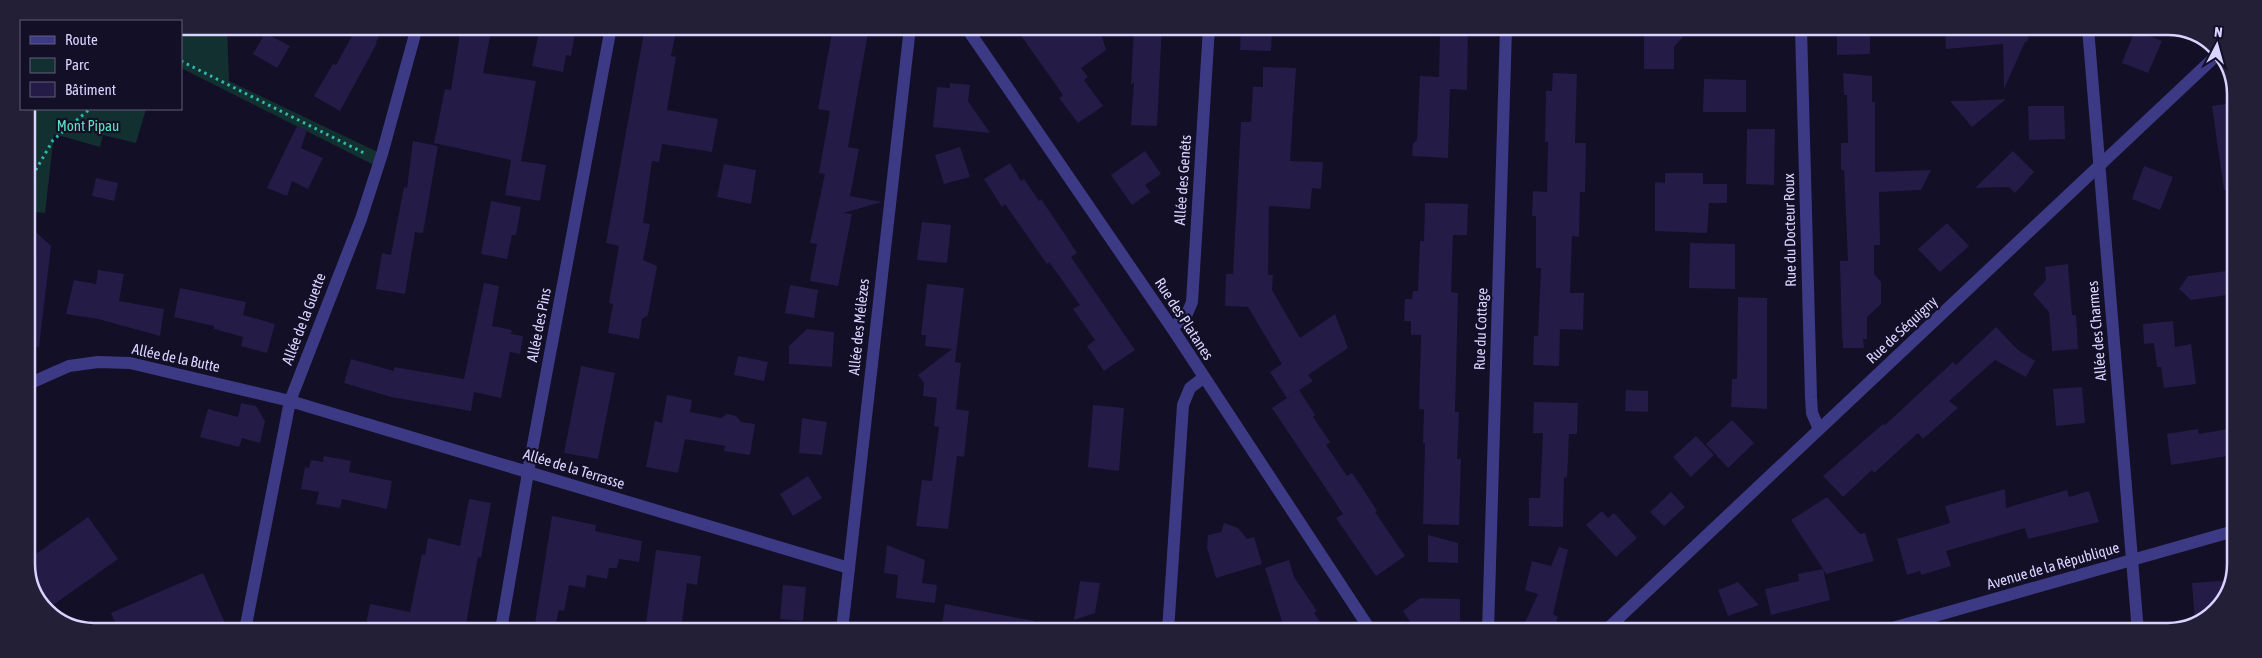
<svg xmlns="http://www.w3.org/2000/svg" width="2262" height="658" viewBox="0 0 2262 658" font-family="'Asap Condensed',sans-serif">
<rect width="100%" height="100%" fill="#130f26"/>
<g fill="#12302f">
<path d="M181 26H227L229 81 382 154 378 167 181 68Z"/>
<path d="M26 109H146L136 143 103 135 100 147 54 134 45 213 26 211Z"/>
</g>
<g fill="#241b47">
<path d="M357 27H384L376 42 377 43 340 111 314 96 333 64 336 65Z"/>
<path d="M461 27H492L483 73 536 81 521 161 546 165 540 201 505 195 511 160 434 143 445 89 451 90Z"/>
<path d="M540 27H576L571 56 566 55 563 72 532 66Z"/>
<path d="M645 27H677L671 56 676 57 667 110 718 119 712 152 662 144 659 162 652 161 643 223 650 224 643 260 657 266 648 315 642 319 639 339 608 333 613 304 609 303 619 246 606 243Z"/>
<path d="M833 27H869L848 147 859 149 850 196 882 202 843 213 852 214 838 286 810 281 817 244 810 243 825 174 819 173 830 111 818 109Z"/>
<path d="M1015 27H1099L1106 50 1081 68 1088 77 1084 80 1103 106 1078 123 1059 98 1063 95Z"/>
<path d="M1134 27H1162L1157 126 1131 125 1134 82 1131 85Z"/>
<path d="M1241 27 1272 28 1271 51 1240 50Z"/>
<path d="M1440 28H1468L1467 90 1450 89 1448 158 1412 156 1413 144 1417 140 1420 76 1439 77Z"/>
<path d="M1644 28H1691L1674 47V69H1644Z"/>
<path d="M1945 28H2031L2027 42H2025L2004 89 2003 44 1946 49Z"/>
<path d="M1837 29H1870V54L1837 55Z"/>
<path d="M2135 30 2162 41 2148 73 2122 63Z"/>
<path d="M265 33 290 46 277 68 253 54Z"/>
<path d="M1263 67 1296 68 1290 161 1323 162 1321 189 1312 188 1310 209 1269 206 1268 275H1273L1272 290 1300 338 1335 314 1348 348 1308 375 1313 381 1287 398 1270 372 1282 364 1248 307 1225 306 1226 274H1233L1241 122H1251L1253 87H1263Z"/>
<path d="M1553 73 1577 74 1575 143H1586L1585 192H1580L1579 237 1572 236 1570 293H1584L1583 330 1560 329 1559 366 1533 365 1534 336H1538L1541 268H1536V216H1532L1533 191 1547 192 1548 142H1545L1546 91H1552Z"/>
<path d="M1843 73 1872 76V102H1875V172L1931 170 1921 190 1879 192 1880 245H1874V274L1881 282V304L1867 317V339H1863L1864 348H1843V340L1842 339 1840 261H1848L1844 170H1841V143H1848L1847 95H1844Z"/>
<path d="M1704 79 1746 80V112H1703Z"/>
<path d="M950 83 970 85 968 101 990 133 933 127 937 87 950 88Z"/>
<path d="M2006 99 1972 127 1950 101H1969Z"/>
<path d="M2232 103 2235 126V190H2224L2212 106Z"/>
<path d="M2028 106H2064L2065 139 2029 140Z"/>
<path d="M297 126 307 130 301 148 323 158 308 189 292 181 287 196 267 188Z"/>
<path d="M1747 129H1775L1774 185 1746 184Z"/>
<path d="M413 141 438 146 423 233 415 232 405 294 376 289 382 253 391 255 404 187 407 188Z"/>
<path d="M960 147 970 177 944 184 935 155Z"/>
<path d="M1145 151 1161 174 1145 185 1150 192 1132 205 1111 175Z"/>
<path d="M2013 151 2034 172 2015 193 2009 187 1975 188Z"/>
<path d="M1010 163 1021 181 1024 179 1039 201 1041 199 1062 230 1077 253 1071 257 1135 350 1104 371 1087 346 1095 340 1073 309 1080 305 1049 262 1047 264 1005 204 1002 207 984 179Z"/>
<path d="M724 164 756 170 751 204 717 197Z"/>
<path d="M2144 166 2173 177 2160 210 2132 199Z"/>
<path d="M1665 173H1703V184H1727V203H1709L1707 233 1655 231V182L1665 183Z"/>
<path d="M96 178 118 183 114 201 92 196Z"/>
<path d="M491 201 521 207 516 235H512L507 259 481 254Z"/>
<path d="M1425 203 1468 204 1467 235H1453L1451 292 1458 293 1455 412H1459L1457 459H1461L1459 525 1423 524 1425 443H1423L1424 409H1419L1421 335H1411V321H1404L1405 299H1412L1413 291H1418L1420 241H1424Z"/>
<path d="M922 222 951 225 947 263 917 260Z"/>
<path d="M26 223 51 246 39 347 26 346Z"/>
<path d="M1947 223 1969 246 1940 272 1918 249Z"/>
<path d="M1690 243 1735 244V289L1689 288Z"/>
<path d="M2068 264 2072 315H2076L2078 349 2052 351 2049 312 2033 294 2046 280 2045 267Z"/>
<path d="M98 270 124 274 119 301 164 309 160 336 98 319 66 314 74 280 96 284Z"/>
<path d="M2235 270V294L2191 300 2179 289 2188 276Z"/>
<path d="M484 283 499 286 492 326 512 330 511 334 523 336 520 354 510 352 501 398 474 392 471 411 391 397 344 383 351 359 394 371V367L464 379Z"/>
<path d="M927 284 964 288 955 362 961 363 956 409 969 411 964 457 957 456 948 529 916 526 922 480 932 481 939 427 934 426 937 398 923 396 924 383 918 375 952 349 925 346 926 335H921Z"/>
<path d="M790 285 818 290 814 318 785 313Z"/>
<path d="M180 288 246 302 243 315 275 324 267 353 241 346 243 337 214 329V326L174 317Z"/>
<path d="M1738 297 1767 298V409L1731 407 1732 379H1737Z"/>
<path d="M2173 321 2175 347 2191 344 2196 384 2164 388 2161 367H2157L2154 343 2144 344 2143 324Z"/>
<path d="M1996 327 2018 350 2035 361 2026 377 1995 360 1949 401 1958 408 1923 439 1918 433 1874 473 1872 470 1843 497 1823 476 1883 424 1885 425 1953 362 1956 365Z"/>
<path d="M807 329 834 332 832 367 789 364V346Z"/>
<path d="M738 356 768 362 764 381 734 375Z"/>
<path d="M581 366 615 373 598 459 564 453Z"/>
<path d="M2082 387 2085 423 2056 426 2053 389Z"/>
<path d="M1299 390 1315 415 1313 417 1330 442 1326 445 1347 476 1352 473 1361 486 1377 511 1375 512 1405 556 1376 576 1336 518 1343 514 1272 408Z"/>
<path d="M1626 390 1648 391V412L1625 411Z"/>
<path d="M667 395 692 400 690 412 721 418 727 414 736 416 741 422 755 424 750 455 724 451 725 446 685 439 678 473 646 467 655 421 662 423Z"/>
<path d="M1534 402 1578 403 1577 434H1569L1567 478 1564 477 1563 527 1529 526V498H1540L1543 433H1533Z"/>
<path d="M241 403 256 406 265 421 260 443 242 438 239 447 200 437 208 409 238 417Z"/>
<path d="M1093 405 1124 408 1119 471 1088 467Z"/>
<path d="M802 418 827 422 822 455 799 453Z"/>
<path d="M1732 420 1754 443 1728 468 1706 444Z"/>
<path d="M2234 428V455L2171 465 2167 434 2198 429 2199 434Z"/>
<path d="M1696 436 1714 455 1691 477 1673 457Z"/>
<path d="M324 456 351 461 349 472 392 481 387 509 342 499 340 508 316 504 319 492 301 489 305 467 309 468 311 460 323 462Z"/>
<path d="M808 476 822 498 793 516 780 494Z"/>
<path d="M2005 489 2006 508 2067 490 2069 497 2089 491 2099 522 2028 539 2025 528 1946 551 1951 566 1921 575 1920 571 1907 575 1897 539 1950 523 1945 506Z"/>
<path d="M1671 492 1685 507 1664 526 1650 512Z"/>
<path d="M1827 497 1860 534 1865 533 1874 561 1826 574 1823 569 1830 600 1771 615 1765 589 1799 581 1798 574 1823 569 1791 520Z"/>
<path d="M469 499 491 503 481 558 478 557 465 630H365L370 604 410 612 422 554 425 555 428 538 460 546Z"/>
<path d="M1602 511 1608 518 1614 513 1637 538 1616 557 1586 525Z"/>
<path d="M552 516 596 525 595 531 642 541 639 562 619 559 617 568H609L607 579 587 575 585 588 569 585 564 611 559 610 554 630H534Z"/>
<path d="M88 517 118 559 46 610 43 609 26 569V561Z"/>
<path d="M1224 523 1238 528 1247 539 1254 537 1262 564 1216 578 1207 548 1208 535 1221 532Z"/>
<path d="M1428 535 1458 543V563L1428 562Z"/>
<path d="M887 545 925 560 922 583 937 585 935 603 896 598 898 575 884 573Z"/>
<path d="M1559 547 1568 550 1553 614 1558 617 1552 631H1521L1538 594 1525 590 1532 561 1551 566Z"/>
<path d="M656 550 701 556 697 585 687 583 681 630H645Z"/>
<path d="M1289 560 1294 577 1317 611 1314 613 1321 623 1309 631H1285L1265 568Z"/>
<path d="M203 573 228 630H118L111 613Z"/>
<path d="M2234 580 2210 618 2195 623 2192 583Z"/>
<path d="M1080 581 1100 583 1095 613 1074 620Z"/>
<path d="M1738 582 1759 605 1728 616 1718 590Z"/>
<path d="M783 585 806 587 803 621 780 619Z"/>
<path d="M1420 598 1460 599V629L1455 631H1416L1403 611Z"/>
<path d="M945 604 1034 621 1033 631 941 630Z"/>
</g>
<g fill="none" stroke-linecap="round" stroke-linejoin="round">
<g stroke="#2fb8b0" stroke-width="3" stroke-dasharray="2.5 4" stroke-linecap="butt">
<path d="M181 61 364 153"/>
<path d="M26 187 53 140 90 109"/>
<path d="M26 224C36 233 36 253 26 262"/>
</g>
<g stroke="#3d3a85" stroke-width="12">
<path d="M966 27 1172 328 1371 631"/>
<path d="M1801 28 1811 397 1812 413 1819 429"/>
<path d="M2088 28 2138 632"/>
<path d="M1172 328 1186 316 1192 302 1209 27"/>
<path d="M26 385 69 366 98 362 130 363 290 401 849 568"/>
<path d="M245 630 290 401 361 219 382 154 417 27"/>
<path d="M501 630 530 461 611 27"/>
<path d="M842 630 910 27"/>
<path d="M1168 631 1183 405 1190 388 1203 378"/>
<path d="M1488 631 1506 28"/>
<path d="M1605 631 2220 52"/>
<path d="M1882 631 2234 531"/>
</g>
</g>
<g text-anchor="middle" stroke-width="4.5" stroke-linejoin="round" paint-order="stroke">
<g font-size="15" fill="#5fe0c0" stroke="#130f26">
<text x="88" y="131">Mont Pipau</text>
</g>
<g font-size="15" fill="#d9d4ff" stroke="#130f26">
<text transform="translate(1183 180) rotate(-86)" y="5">Allée des Genêts</text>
<text transform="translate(1790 230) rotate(-91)" y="5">Rue du Docteur Roux</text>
<text transform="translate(304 319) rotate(-69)" y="5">Allée de la Guette</text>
<text transform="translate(1184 319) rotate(57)" y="5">Rue des Platanes</text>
<text transform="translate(539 325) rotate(-79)" y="5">Allée des Pins</text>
<text transform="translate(859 327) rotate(-84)" y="5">Allée des Mélèzes</text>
<text transform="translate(1481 329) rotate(-88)" y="5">Rue du Cottage</text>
<text transform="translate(1902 330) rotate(-43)" y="5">Rue de Séquigny</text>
<text transform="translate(2097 331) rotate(-95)" y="5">Allée des Charmes</text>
<text transform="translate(176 358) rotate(12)" y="5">Allée de la Butte</text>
<text transform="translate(574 469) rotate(17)" y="5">Allée de la Terrasse</text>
<text transform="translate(2053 566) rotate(-16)" y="5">Avenue de la République</text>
</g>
</g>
<path d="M0 0H2262V658H0ZM94 35H2168A59 59 0 0 1 2227 94V564A59 59 0 0 1 2168 623H94A59 59 0 0 1 35 564V94A59 59 0 0 1 94 35Z" fill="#231f37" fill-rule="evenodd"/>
<path fill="none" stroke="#d9d4ff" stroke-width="2.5" d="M94 35H2168A59 59 0 0 1 2227 94V564A59 59 0 0 1 2168 623H94A59 59 0 0 1 35 564V94A59 59 0 0 1 94 35Z"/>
<rect x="20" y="20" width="162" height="90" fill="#130f26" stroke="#625e7d"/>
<rect x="30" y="36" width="25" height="8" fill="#3d3a85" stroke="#625e7d"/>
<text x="65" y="45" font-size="15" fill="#d9d4ff">Route</text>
<rect x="30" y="58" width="25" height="15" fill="#12302f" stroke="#625e7d"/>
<text x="65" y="70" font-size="15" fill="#d9d4ff">Parc</text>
<rect x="30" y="82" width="25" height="15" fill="#241b47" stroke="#625e7d"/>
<text x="65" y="95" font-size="15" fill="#d9d4ff">Bâtiment</text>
<g transform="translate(2217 45) rotate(6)" stroke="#130f26" stroke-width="4" paint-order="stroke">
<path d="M0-4L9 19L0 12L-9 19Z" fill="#d9d4ff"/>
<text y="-8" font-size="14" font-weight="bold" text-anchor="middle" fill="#d9d4ff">N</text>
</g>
</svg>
